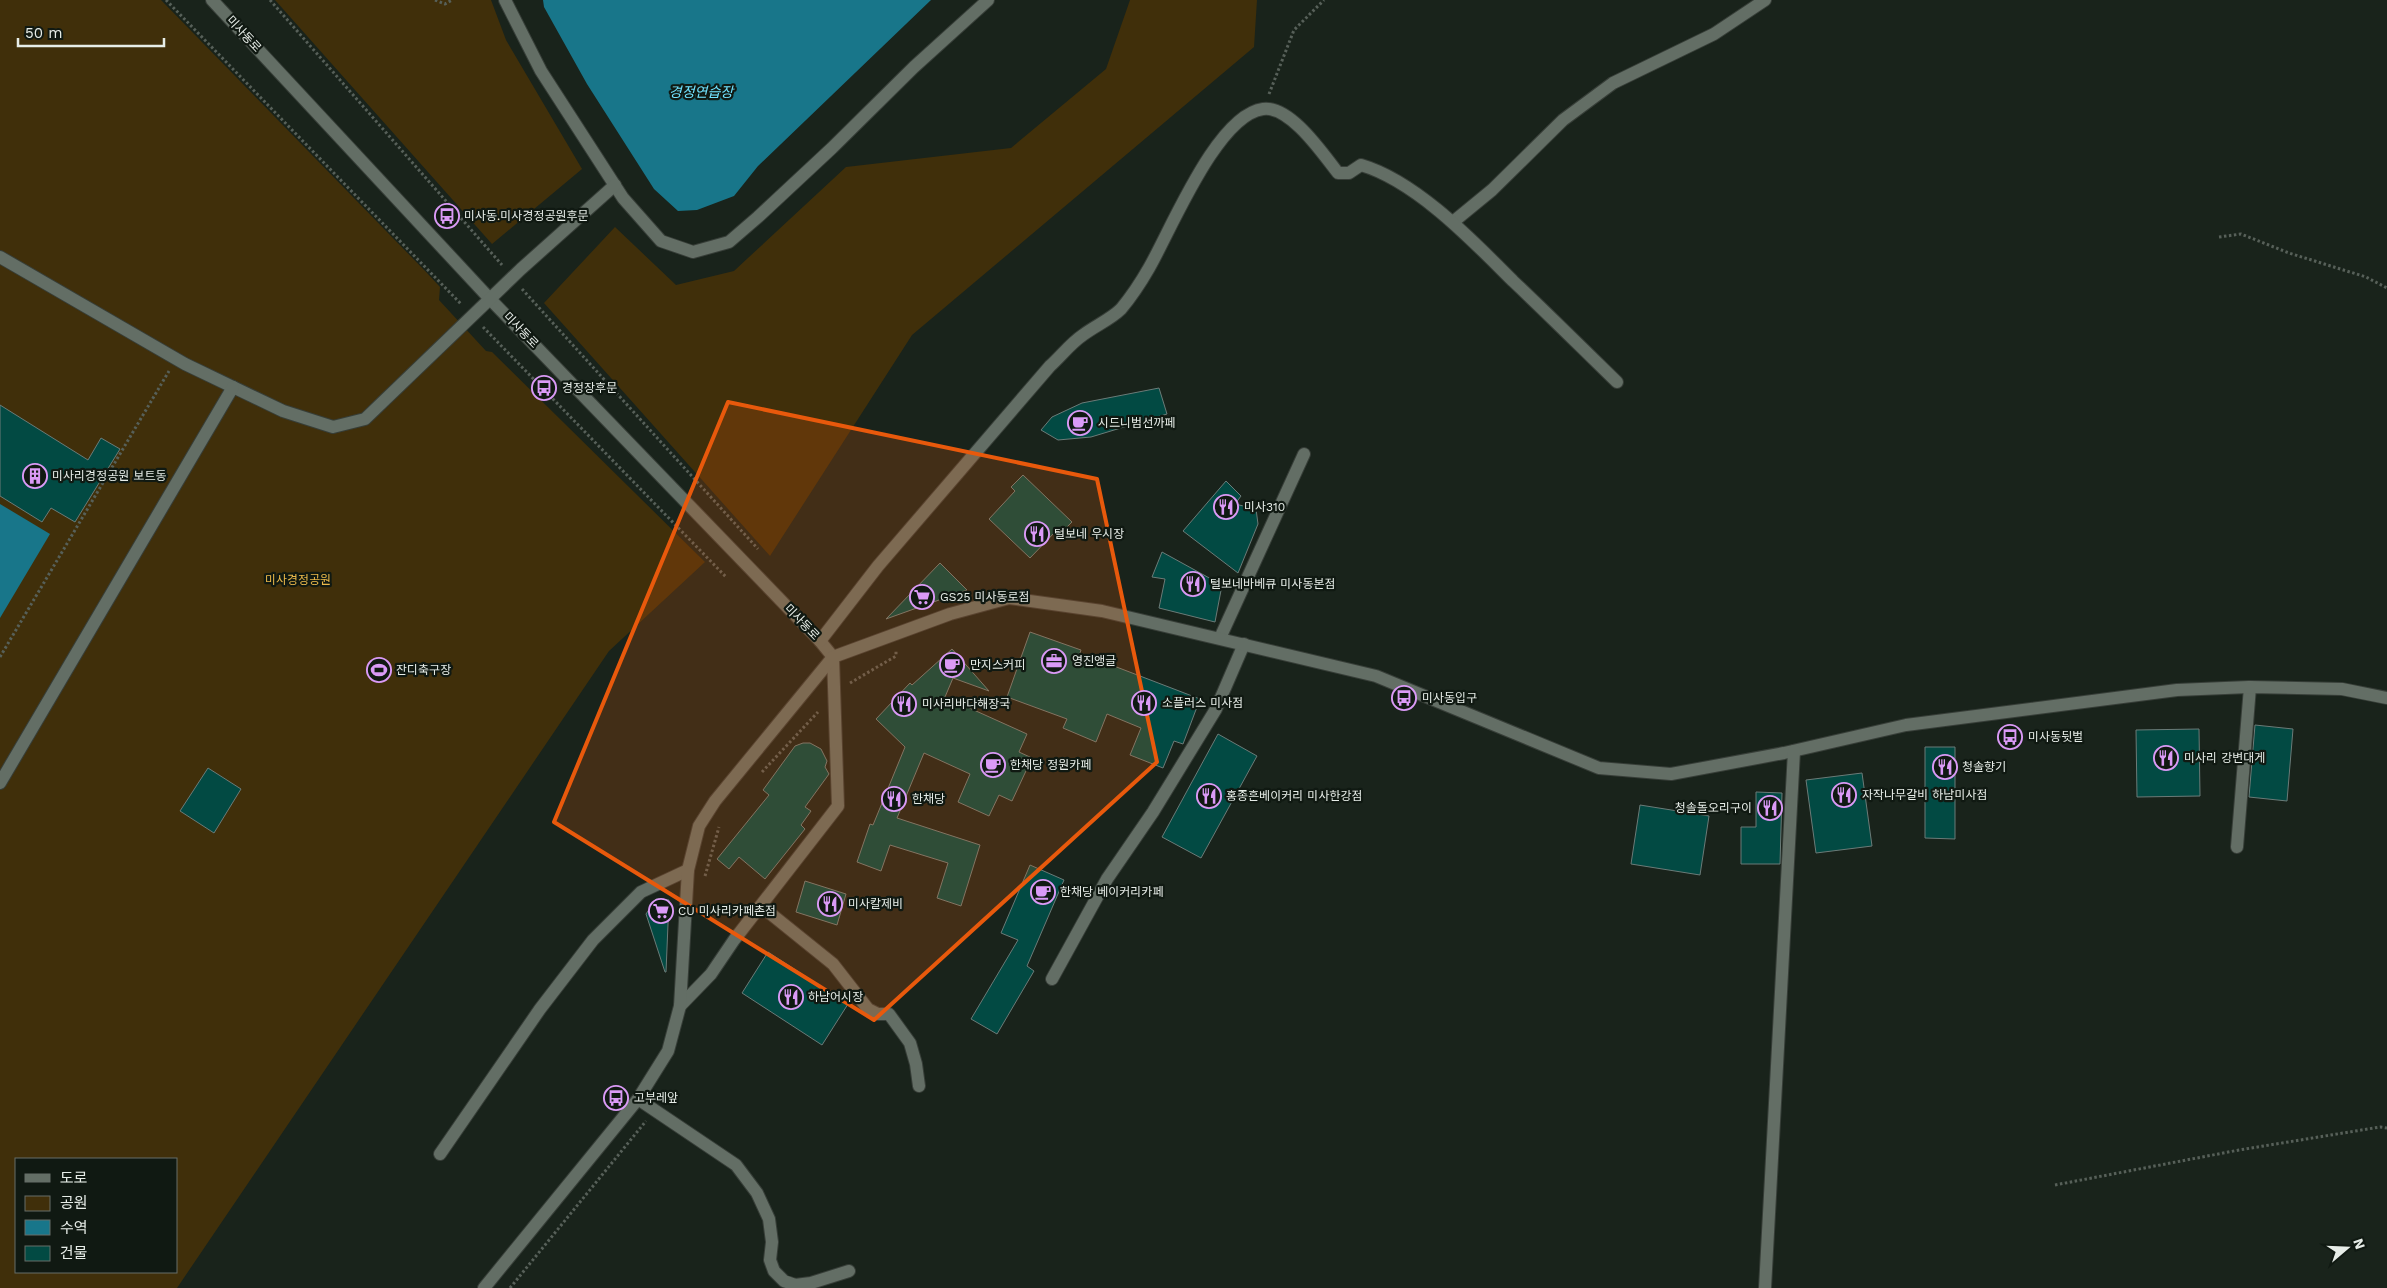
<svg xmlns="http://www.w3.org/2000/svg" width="2387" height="1288" viewBox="0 0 2387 1288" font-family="'Work Sans','Noto Sans KR',sans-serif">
<rect width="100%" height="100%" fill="#19231b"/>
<g fill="#402f0a" fill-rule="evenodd">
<path d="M0 0H161L427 273 440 287 439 300 486 351 492 352 705 562 609 651 177 1288H0ZM16 1159H176V1272H16Z"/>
<path d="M275 0H491L506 40 582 169 492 244Z"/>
<path d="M1130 0H1257L1254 47 912 335 770 556 544 303 615 227 676 285 734 271 846 167 1011 148 1106 69Z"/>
</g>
<g fill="#18768a">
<path d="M543 0H931L758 166 734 196 697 210 678 211 654 189 587 84 544 7Z"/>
<path d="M0 504 50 534 0 618Z"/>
</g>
<g fill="#024a43" stroke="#6b7b78">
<path d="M1159 388 1167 414 1091 437 1058 440 1041 430 1052 417 1082 403Z"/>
<path d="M0 405 88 460 101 438 120 449 75 522 51 508 42 522 0 496Z"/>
<path d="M1023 475 1072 522 1060 534 1056 531 1030 558 989 519 1015 491 1011 487Z"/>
<path d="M1226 481 1241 496 1235 504 1256 509 1258 524 1238 573 1183 531Z"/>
<path d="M1162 552 1222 585 1215 622 1159 608 1165 579 1152 577Z"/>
<path d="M940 563 967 590 886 619Z"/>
<path d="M1030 632 1081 650 1080 653 1200 699 1183 744 1174 741 1163 768 1130 755 1141 728 1107 714 1096 742 1063 728 1067 719 1007 697Z"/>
<path d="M952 649 989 691 953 678 945 697 1027 734 1019 752 1032 758 1012 801 999 795 989 816 958 802 970 774 924 753 897 818 980 845 961 906 937 898 948 863 890 845 881 871 857 862 870 824 873 825 905 747 876 719 910 683 912 685Z"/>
<path d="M2255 725 2293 729 2287 801 2249 797Z"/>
<path d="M2199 729 2200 796 2137 797 2136 730Z"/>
<path d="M1218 734 1257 756 1201 858 1162 837Z"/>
<path d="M803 743H810L821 749 827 761 825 767 829 774 805 807 811 811 801 825 805 829 765 879 739 857 729 869 717 859 769 795 763 790 795 746Z"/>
<path d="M1925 747H1955V839L1925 838Z"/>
<path d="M208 768 241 789 214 833 180 811Z"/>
<path d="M1862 773 1872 846 1816 853 1806 780Z"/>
<path d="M1756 792 1782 793 1780 864H1741V827H1756Z"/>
<path d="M1640 805 1709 816 1700 875 1631 864Z"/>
<path d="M1030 865 1064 880 1027 966 1034 971 997 1034 971 1019 1018 940 1001 933Z"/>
<path d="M805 881 846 894 837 925 796 912Z"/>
<path d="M656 899 669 900 666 972H665L646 914Z"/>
<path d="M768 952 848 1004 822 1045 742 993Z"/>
</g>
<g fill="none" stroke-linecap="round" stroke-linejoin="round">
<defs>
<g id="minor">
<path d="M212 0 490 299 820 641 833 657"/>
<path d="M505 0 541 71 623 198 661 241 693 252 729 242 758 217 832 148 914 67 988 0"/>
<path d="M1453 222 1492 190 1563 120 1613 83 1714 34 1765 0"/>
<path d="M0 257 185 364 283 411 333 427 365 419 521 269 615 185"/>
<path d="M1220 638 1304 454"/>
<path d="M820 641 878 566 1050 366C1061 356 1071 343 1083 335 1095 326 1111 319 1121 309 1131 297 1141 282 1149 268 1171 230 1217 115 1263 109 1290 105 1323 154 1338 173H1349L1361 165C1416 181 1473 241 1513 281 1548 314 1582 348 1617 382"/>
<path d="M0 783 233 387"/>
<path d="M2237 847 2250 687"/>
<path d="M761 906 833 964 868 1009 878 1014H889L910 1043 916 1064 919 1086"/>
<path d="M1052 979 1107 879 1153 812 1216 709 1244 644"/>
<path d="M680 1006 711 974 734 940 838 806 833 657"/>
<path d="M638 1099 736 1165 757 1193 769 1219 772 1242 770 1260 774 1271 784 1281 795 1285 811 1283 849 1271"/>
<path d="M440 1154 540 1009 593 940 641 892 688 870"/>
<path d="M484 1288 638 1099 668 1051 680 1006 688 870 699 826 715 801 833 657 950 614 1009 598 1102 611 1376 676 1599 768 1671 774 1784 753 1906 725 2177 690 2249 687 2342 689 2387 698"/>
<path d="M1765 1288 1794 751"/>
</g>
</defs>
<use href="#minor" stroke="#373e38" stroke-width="14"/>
<g stroke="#576059" stroke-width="3" stroke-dasharray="2.5 2.5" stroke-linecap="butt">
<path d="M166 0 462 305"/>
<path d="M270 0 502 265"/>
<path d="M435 0 445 4 452 0"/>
<path d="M1269 94 1294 30 1324 0"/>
<path d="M2219 237 2241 234 2289 253 2366 277 2387 288"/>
<path d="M522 289 758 549"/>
<path d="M483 327 727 578"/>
<path d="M0 657 169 371"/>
<path d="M850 683 896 656V651"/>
<path d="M762 772 818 712"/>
<path d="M705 876 719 827"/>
<path d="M2055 1185 2239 1150 2380 1127 2387 1128"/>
<path d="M510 1288 646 1121"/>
</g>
<use href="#minor" stroke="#636e65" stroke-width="12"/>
</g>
<path fill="#e8590c" fill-opacity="0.2" stroke="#e8590c" stroke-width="4" stroke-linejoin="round" d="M728 402 1097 479 1157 762 874 1020 554 822Z"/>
<defs>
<symbol id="bus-ring" viewBox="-11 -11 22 22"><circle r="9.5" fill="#101912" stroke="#da9af6" stroke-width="1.5"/><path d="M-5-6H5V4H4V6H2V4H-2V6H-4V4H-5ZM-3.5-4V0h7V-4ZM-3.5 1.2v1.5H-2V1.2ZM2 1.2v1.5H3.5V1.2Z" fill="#da9af6"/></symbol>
<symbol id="cafe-ring" viewBox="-11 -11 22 22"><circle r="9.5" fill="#101912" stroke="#da9af6" stroke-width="1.5"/><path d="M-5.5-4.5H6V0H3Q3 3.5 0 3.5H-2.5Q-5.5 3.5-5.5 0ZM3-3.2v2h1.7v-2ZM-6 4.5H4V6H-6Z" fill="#da9af6"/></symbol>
<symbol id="building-ring" viewBox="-11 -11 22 22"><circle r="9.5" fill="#101912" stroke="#da9af6" stroke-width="1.5"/><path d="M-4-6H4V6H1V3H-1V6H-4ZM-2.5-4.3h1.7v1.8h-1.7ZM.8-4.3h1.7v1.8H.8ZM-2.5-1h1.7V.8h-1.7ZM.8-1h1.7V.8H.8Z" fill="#da9af6"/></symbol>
<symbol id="restaurant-ring" viewBox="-11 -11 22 22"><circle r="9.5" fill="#101912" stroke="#da9af6" stroke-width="1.5"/><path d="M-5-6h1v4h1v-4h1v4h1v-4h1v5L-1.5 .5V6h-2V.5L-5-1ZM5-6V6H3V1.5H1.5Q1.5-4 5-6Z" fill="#da9af6"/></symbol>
<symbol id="supermarket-ring" viewBox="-11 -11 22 22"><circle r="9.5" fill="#101912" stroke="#da9af6" stroke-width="1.5"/><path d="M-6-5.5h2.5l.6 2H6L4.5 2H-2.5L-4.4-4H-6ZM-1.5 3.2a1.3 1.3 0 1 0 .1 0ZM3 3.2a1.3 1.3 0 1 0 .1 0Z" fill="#da9af6"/></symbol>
<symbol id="office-ring" viewBox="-11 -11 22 22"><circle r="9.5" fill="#101912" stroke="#da9af6" stroke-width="1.5"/><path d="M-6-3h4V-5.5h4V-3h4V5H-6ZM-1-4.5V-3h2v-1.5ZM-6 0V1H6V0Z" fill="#da9af6"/></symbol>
<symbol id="stadium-ring" viewBox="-11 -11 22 22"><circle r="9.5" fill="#101912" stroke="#da9af6" stroke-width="1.5"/><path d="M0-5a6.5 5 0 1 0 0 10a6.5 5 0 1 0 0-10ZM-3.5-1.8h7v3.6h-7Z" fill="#da9af6"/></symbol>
</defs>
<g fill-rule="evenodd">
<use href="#bus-ring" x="433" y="202" width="28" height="28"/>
<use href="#bus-ring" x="530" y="374" width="28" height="28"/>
<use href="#cafe-ring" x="1066" y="409" width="28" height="28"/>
<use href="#building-ring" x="21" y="462" width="28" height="28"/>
<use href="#restaurant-ring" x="1212" y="493" width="28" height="28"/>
<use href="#restaurant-ring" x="1023" y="520" width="28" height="28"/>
<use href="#restaurant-ring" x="1179" y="570" width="28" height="28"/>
<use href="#supermarket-ring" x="908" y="583" width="28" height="28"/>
<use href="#office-ring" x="1040" y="647" width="28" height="28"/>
<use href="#cafe-ring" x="938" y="651" width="28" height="28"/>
<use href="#stadium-ring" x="365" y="656" width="28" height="28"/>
<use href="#bus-ring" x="1390" y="684" width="28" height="28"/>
<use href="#restaurant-ring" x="1130" y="689" width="28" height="28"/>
<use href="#restaurant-ring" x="890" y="690" width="28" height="28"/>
<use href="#bus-ring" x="1996" y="723" width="28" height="28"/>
<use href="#restaurant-ring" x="2152" y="744" width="28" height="28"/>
<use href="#cafe-ring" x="979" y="751" width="28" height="28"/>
<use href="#restaurant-ring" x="1931" y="753" width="28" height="28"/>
<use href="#restaurant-ring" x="1830" y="781" width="28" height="28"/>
<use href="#restaurant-ring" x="1195" y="782" width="28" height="28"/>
<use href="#restaurant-ring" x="880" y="785" width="28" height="28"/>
<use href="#restaurant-ring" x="1756" y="794" width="28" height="28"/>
<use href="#cafe-ring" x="1029" y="878" width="28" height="28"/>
<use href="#restaurant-ring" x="816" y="890" width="28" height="28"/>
<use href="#supermarket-ring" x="647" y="897" width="28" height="28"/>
<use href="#restaurant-ring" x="777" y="983" width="28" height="28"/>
<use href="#bus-ring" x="602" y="1084" width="28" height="28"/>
</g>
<g text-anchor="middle" stroke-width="4.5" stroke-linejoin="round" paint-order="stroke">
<g font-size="12" fill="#e7ede8" stroke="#101912">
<text transform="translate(244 34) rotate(47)" y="4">미사동로</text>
<text transform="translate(521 330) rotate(46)" y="4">미사동로</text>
<text transform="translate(802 622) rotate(46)" y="4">미사동로</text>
</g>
<g font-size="12" fill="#e7ede8" stroke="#101912" text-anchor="start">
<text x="464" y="220">미사동.미사경정공원후문</text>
<text x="562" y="392">경정장후문</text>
<text x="1098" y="427">시드니범선까페</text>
<text x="52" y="480">미사리경정공원 보트동</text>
<text x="1244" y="511">미사310</text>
<text x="1054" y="538">털보네 우시장</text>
<text x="1210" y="588">털보네바베큐 미사동본점</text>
<text x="940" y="601">GS25 미사동로점</text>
<text x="1072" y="665">영진앵글</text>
<text x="970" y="669">만지스커피</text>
<text x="396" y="674">잔디축구장</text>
<text x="1422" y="702">미사동입구</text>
<text x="1162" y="707">소플러스 미사점</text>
<text x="922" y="708">미사리바다해장국</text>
<text x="2028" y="741">미사동뒷벌</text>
<text x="2184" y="762">미사리 강변대게</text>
<text x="1010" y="769">한채당 정원카페</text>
<text x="1962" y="771">청솔향기</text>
<text x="1862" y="799">자작나무갈비 하남미사점</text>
<text x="1226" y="800">홍종흔베이커리 미사한강점</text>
<text x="912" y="803">한채당</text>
<text x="1752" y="812" text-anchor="end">청솔돌오리구이</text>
<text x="1060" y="896">한채당 베이커리카페</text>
<text x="848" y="908">미사칼제비</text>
<text x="678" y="915">CU 미사리카페촌점</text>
<text x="808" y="1001">하남어시장</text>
<text x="634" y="1102">고부레앞</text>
</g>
<g font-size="12" fill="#ebb94a" stroke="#101912">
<text x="298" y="584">미사경정공원</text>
</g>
<g font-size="14" font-style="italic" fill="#71e3ff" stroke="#101912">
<text x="701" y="97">경정연습장</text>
</g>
</g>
<rect x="15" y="1158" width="162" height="115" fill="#101912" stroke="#666e68"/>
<rect x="25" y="1174" width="25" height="8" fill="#636e65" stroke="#666e68"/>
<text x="60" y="1183" font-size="15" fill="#e7ede8">도로</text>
<rect x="25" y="1196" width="25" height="15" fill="#402f0a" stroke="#666e68"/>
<text x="60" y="1208" font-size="15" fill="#e7ede8">공원</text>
<rect x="25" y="1220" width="25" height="15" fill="#18768a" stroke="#666e68"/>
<text x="60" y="1233" font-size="15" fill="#e7ede8">수역</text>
<rect x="25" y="1246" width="25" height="15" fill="#024a43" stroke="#666e68"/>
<text x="60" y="1258" font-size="15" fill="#e7ede8">건물</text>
<g transform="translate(2347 1248) rotate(71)" stroke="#101912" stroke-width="4" paint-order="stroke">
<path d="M0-4L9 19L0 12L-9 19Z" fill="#e7ede8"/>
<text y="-8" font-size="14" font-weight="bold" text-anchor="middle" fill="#e7ede8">N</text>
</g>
<path d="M18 38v8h146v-8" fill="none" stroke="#e7ede8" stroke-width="2.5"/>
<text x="25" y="38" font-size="15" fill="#e7ede8" stroke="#101912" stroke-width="4" paint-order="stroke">50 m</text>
</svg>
